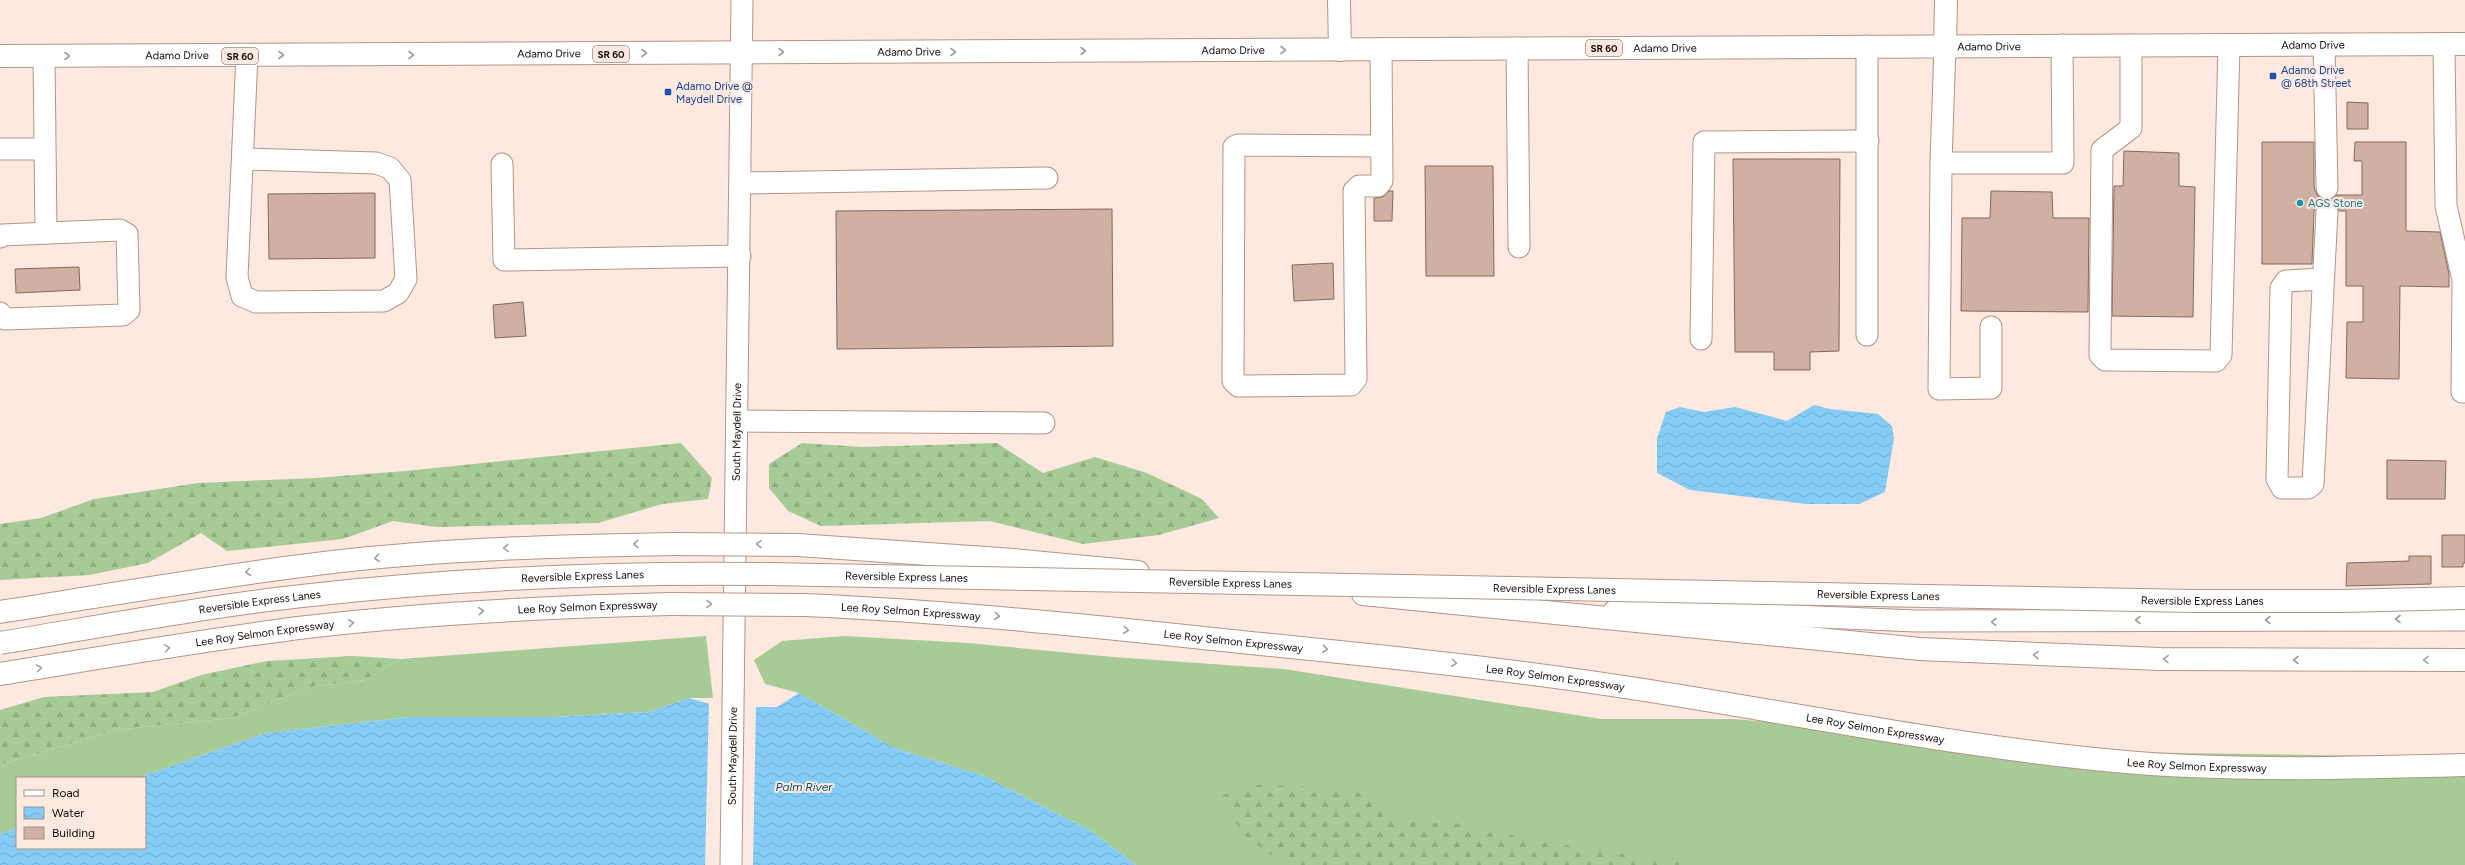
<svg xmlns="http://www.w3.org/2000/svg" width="2465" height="865" viewBox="0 0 2465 865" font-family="Figtree,sans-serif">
<defs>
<pattern id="forest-firs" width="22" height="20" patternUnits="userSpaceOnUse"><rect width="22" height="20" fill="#a7cb96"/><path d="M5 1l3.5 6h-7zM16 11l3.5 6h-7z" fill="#8fad80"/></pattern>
<pattern id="water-waves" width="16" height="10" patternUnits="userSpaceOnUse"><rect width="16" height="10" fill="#84ccf6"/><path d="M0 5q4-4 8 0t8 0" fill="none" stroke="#71aed1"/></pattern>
</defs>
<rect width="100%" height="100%" fill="#fde9e0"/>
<g fill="#a7cb96">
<path d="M706 636 713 698H689L649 712 551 717H409L266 733 137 778H17V827L0 835V765L115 730 232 718 310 687 365 680 401 659Z"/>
<path d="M844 636 968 643 1113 657 1284 669 1601 719H1734L2114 752 2465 757V865H1136L1091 831 984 776 894 748 799 693 765 684 754 660 782 641Z"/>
</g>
<g fill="url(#forest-firs)">
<path d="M681 443 712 478 708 499 662 504 598 523 436 527 393 521 343 539 227 551 201 533 148 563 89 575 0 580V524L41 518 94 499 198 483 315 478 405 471Z"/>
<path d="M802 443 862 447 997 443 1043 473 1095 457 1147 473 1202 499 1219 518 1159 535 1083 544 990 521 821 526 788 511 769 488V464Z"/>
<path d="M353 656 401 659 365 680 310 687 232 718 115 730 0 765V710L44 697 153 692 201 675 267 661Z"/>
<path d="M1253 785 1356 788 1382 811 1415 823H1455L1544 842 1697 865H1286L1246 837 1218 797Z"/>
</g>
<g fill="url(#water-waves)">
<path d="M1814 405 1830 409 1878 414 1892 426 1894 438 1885 492 1859 504H1806L1690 490 1657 473V438L1666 412 1680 407 1704 412 1735 407 1787 421Z"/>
<path d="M799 693 894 748 984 776 1091 831 1136 865H0V835L17 827V848H145V778H137L266 733 409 717H551L649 712 689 698 727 709V707H777Z"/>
</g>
<path fill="#fde9e0" d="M709 702 726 707 756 705 753 865H705Z"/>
<g fill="#cfb0a2" stroke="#85695c">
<path d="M2347 102 2368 103V129H2347Z"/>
<path d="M2262 142H2314V187L2317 195 2325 200 2317 204 2314 211 2312 264H2262Z"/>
<path d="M2355 142H2406V231L2440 232 2449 274V287L2400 286 2399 379 2346 378 2347 322H2363V286H2346V211H2339L2337 205 2329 199 2337 195H2362V161H2354Z"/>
<path d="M2124 151 2179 153V186L2195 187 2193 317 2112 316 2114 186H2123Z"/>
<path d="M1733 159H1840L1839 351 1810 352V370H1774V352H1735Z"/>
<path d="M1425 166H1493L1494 276H1426Z"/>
<path d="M1389 191H1393L1392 221H1374V198L1383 197Z"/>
<path d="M1991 191 2052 192 2053 218H2089L2088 312 1961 311 1962 218H1990Z"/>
<path d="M375 193V258L269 259 268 194Z"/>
<path d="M1112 209 1113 346 837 349 836 211Z"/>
<path d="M1333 263 1334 299 1294 301 1292 265Z"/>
<path d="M79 267 80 290 16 293 15 269Z"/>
<path d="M523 302 526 336 495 338 493 305Z"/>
<path d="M2387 460 2446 461 2445 499H2387Z"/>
<path d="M2442 535H2465V563H2463V567H2442Z"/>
<path d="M2409 556H2431V584L2346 586 2347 563 2409 561Z"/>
</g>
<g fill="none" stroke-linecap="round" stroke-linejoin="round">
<defs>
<g id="minor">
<path d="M2324 44 2327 188"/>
<path d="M2444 44 2446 206 2463 280 2462 392H2465"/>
<path d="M2131 45V128L2102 150 2100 355 2105 360 2216 361 2221 355 2229 45"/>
<path d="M1945 46 1941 163H2063L2062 45"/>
<path d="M1517 48 1519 247"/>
<path d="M1381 49 1382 181 1378 186H1359L1354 191 1356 379 1351 385 1238 386 1233 381 1234 147 1238 145 1382 146"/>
<path d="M44 56 46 233"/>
<path d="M0 149H44"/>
<path d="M243 159 376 163 390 168 400 180 406 279 398 293 384 301 256 302 242 296 237 277 247 55"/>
<path d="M1941 163 1939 389 1991 388V327"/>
<path d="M502 164 504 260 740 256"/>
<path d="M741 183 1047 178"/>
<path d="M0 237 2 235 120 230 127 234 129 310 123 315 5 319 0 313"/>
<path d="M2322 279 2286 281 2281 288 2277 479 2282 488H2308L2313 484 2327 211"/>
<path d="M1867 335V46"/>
<path d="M1701 339 1704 142 1868 141"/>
<path d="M737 421 1044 423"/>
<path d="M1614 611 1650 610 1916 621 2465 620"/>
<path id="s1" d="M731 865 742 0"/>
</g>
<g id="major">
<path d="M1339 0 1340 50"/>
<path d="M1945 46 1946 0"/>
<path id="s2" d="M0 56 2465 44"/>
</g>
<g id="highway">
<path d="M798 545 1014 560 1138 572"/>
<path d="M1363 594 1920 649 2160 659 2465 660"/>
<path id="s3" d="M804 605C944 611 1083 625 1222 640 1359 654 1495 667 1631 688 1800 714 1967 749 2138 763 2247 771 2356 768 2465 765"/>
<path d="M0 612C108 595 216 576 324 563 441 549 558 546 675 544"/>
<path id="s4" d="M0 674C99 658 198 641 298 628 422 613 545 607 670 604"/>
</g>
</defs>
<use href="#minor" stroke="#b49588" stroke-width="23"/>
<use href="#major" stroke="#b49588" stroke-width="24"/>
<use href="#highway" stroke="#b49588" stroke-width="24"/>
<use href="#minor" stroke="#fff" stroke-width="21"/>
<use href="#major" stroke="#fff" stroke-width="22"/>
<use href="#highway" stroke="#fff" stroke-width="22"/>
<defs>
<g id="highway-bridge">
<path d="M675 544 798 545"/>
<path d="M670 604 804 605"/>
<path id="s5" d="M0 643C103 626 207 606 311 595 464 578 616 572 769 574L2193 601H2342L2465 598"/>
</g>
</defs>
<use href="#highway-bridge" stroke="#b49588" stroke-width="24" stroke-linecap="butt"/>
<use href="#highway-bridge" stroke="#fff" stroke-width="22"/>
</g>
<defs><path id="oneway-chevron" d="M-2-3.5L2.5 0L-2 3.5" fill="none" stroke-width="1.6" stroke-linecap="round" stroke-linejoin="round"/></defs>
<g stroke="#a29e9c">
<use href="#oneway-chevron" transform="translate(1283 50)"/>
<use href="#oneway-chevron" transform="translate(1083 51)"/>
<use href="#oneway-chevron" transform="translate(781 52)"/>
<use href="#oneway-chevron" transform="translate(953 52)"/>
<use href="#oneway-chevron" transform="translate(644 53)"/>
<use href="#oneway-chevron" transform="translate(281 55)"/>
<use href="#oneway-chevron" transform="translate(411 55)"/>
<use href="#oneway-chevron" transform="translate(67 56)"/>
<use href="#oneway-chevron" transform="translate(636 544) rotate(179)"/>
<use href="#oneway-chevron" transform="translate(759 544) rotate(-179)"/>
<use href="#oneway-chevron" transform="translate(506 548) rotate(178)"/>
<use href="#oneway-chevron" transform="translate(377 558) rotate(175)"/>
<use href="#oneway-chevron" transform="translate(248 572) rotate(173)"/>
<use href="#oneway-chevron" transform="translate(709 604) rotate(1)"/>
<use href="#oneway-chevron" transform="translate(481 611) rotate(-4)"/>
<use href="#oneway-chevron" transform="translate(997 616) rotate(6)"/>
<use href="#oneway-chevron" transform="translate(2398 619) rotate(-180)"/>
<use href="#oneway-chevron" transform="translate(2138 620) rotate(180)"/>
<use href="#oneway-chevron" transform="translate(2268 620) rotate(180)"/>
<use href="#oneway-chevron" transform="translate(1994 622) rotate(180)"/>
<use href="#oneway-chevron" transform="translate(351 623) rotate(-6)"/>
<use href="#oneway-chevron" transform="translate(1126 630) rotate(6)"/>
<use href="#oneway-chevron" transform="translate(167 648) rotate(-9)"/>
<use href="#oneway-chevron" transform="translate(1325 649) rotate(5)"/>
<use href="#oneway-chevron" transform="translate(2036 655) rotate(-178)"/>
<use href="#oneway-chevron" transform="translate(2166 659) rotate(-179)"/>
<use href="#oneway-chevron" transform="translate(2296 660) rotate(-180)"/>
<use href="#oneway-chevron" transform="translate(2426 660) rotate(179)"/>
<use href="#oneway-chevron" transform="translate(1454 663) rotate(7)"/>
<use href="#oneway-chevron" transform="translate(39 668) rotate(-9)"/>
</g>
<g fill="#1a4fb4" stroke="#fde9e0" stroke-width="1.5">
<rect x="2269" y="72" width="8" height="8" rx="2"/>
<rect x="664" y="88" width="8" height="8" rx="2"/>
</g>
<circle fill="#0f9aa8" stroke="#fde9e0" stroke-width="1.5" cx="2300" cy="203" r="4"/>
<g text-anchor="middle" stroke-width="4" stroke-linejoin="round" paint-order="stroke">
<g fill="#fde9e0" stroke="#5b4e48" stroke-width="1">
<rect x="1586" y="40" width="36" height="16" rx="3"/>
<rect x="593" y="46" width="36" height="16" rx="3"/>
<rect x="222" y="48" width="36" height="16" rx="3"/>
</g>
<g font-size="10" font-weight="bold" fill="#160c07">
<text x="1604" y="52">SR 60</text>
<text x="611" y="58">SR 60</text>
<text x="240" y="60">SR 60</text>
</g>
<g font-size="11" fill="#160c07" stroke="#fde9e0">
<text dy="4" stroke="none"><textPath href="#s2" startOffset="2313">Adamo Drive</textPath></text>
<text dy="4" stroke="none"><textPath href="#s2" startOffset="1989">Adamo Drive</textPath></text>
<text dy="4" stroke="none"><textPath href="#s2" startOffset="1665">Adamo Drive</textPath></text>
<text dy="4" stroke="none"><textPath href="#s2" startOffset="1233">Adamo Drive</textPath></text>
<text dy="4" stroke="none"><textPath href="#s2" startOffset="909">Adamo Drive</textPath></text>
<text dy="4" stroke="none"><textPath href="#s2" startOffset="549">Adamo Drive</textPath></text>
<text dy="4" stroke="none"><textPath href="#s2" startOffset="177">Adamo Drive</textPath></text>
<text dy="4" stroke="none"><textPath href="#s1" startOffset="433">South Maydell Drive</textPath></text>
<text dy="4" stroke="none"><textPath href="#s5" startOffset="587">Reversible Express Lanes</textPath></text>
<text dy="4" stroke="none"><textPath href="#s5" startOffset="911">Reversible Express Lanes</textPath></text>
<text dy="4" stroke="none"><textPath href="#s5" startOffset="1235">Reversible Express Lanes</textPath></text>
<text dy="4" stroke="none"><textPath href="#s5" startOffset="1559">Reversible Express Lanes</textPath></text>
<text dy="4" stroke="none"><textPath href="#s5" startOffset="1883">Reversible Express Lanes</textPath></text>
<text dy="4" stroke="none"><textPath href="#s5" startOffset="2207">Reversible Express Lanes</textPath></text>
<text dy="4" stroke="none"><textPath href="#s5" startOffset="263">Reversible Express Lanes</textPath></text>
<text dy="4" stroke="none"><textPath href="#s4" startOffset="592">Lee Roy Selmon Expressway</textPath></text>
<text dy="4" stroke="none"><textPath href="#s3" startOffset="107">Lee Roy Selmon Expressway</textPath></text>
<text dy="4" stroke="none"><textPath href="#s4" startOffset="268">Lee Roy Selmon Expressway</textPath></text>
<text dy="4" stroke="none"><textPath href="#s3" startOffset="431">Lee Roy Selmon Expressway</textPath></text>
<text dy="4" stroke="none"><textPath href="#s3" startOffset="755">Lee Roy Selmon Expressway</textPath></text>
<text dy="4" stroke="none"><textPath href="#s3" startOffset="1079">Lee Roy Selmon Expressway</textPath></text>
<text dy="4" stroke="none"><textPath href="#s1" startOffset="109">South Maydell Drive</textPath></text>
<text dy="4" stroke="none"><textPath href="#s3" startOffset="1403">Lee Roy Selmon Expressway</textPath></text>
</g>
<g font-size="11" fill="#164399" stroke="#fde9e0" text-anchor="start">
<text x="2281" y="74">Adamo Drive<tspan x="2281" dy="13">@ 68th Street</tspan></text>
<text x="676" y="90">Adamo Drive @<tspan x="676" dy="13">Maydell Drive</tspan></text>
</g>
<g font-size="11" fill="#0d838f" stroke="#fde9e0" text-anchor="start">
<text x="2308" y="207">AGS Stone</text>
</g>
<g font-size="12" font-style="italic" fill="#035476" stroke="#fde9e0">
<text x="804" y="791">Palm River</text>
</g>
</g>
<rect x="16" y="777" width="130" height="72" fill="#fde9e0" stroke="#a19189"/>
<rect x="24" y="790" width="20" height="6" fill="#ffffff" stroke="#a19189"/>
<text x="52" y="797" font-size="12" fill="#160c07">Road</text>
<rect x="24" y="807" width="20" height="12" fill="url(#water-waves)" stroke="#a19189"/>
<text x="52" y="817" font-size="12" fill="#160c07">Water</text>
<rect x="24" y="827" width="20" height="12" fill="#cfb0a2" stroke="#a19189"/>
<text x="52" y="837" font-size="12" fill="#160c07">Building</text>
</svg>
